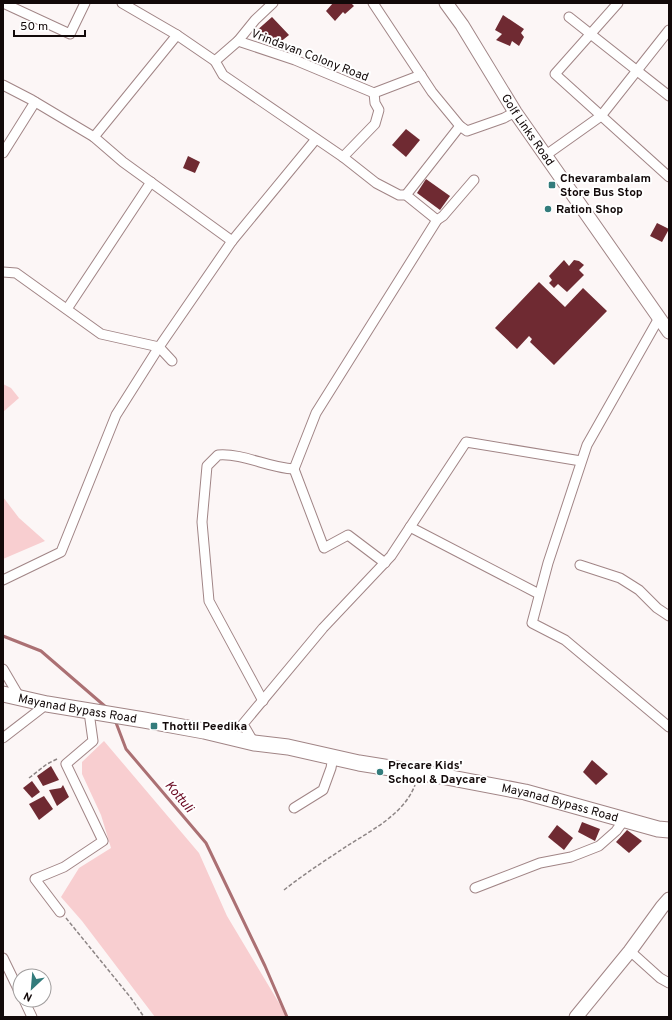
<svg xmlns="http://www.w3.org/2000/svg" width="672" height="1020" viewBox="0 0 672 1020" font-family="Overpass,sans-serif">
<rect width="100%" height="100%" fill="#fcf6f6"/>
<g fill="#f8ced0">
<path d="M3 384 11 388 19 398 3 412Z"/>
<path d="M3 497 19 518 45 541 3 559Z"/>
<path d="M104 741 199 853 227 916 285 1013 286 1017H155L82 921 61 897 79 868 111 848 101 815 82 774V762Z"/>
</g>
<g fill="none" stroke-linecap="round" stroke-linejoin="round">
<g stroke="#ab7073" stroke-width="3">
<path d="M3 636 41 651 107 708"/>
<path d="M115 720 126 749 206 843 265 966 287 1017"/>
</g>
</g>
<g fill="#6f2a32">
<path d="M333 3H351L354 6 345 14 343 12 335 21 326 11Z"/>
<path d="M503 15 524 29 521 33 524 37 519 46 512 41 510 46 496 40 502 34 495 30Z"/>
<path d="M272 17 289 35 274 47 268 39 263 41 255 32Z"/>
<path d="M406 129 420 140 406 157 392 145Z"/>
<path d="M188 156 200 162 195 173 183 168Z"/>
<path d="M426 179 450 196 440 210 417 193Z"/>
<path d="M657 223 669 229 662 242 650 236Z"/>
<path d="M564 260 569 266 574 260 579 261 584 265 579 270 584 275 567 292 558 284 554 288 549 283 552 280 549 276Z"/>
<path d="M539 282 565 307 583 288 607 311 554 365 530 342 532 339 529 336 517 349 495 328Z"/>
<path d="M592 760 608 774 596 785 583 772Z"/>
<path d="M51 766 59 780 43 786 37 776Z"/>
<path d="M32 781 40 792 32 798 23 788Z"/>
<path d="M63 785 69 797 57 806 49 790 61 788Z"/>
<path d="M44 796 53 809 39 820 29 804Z"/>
<path d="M582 822 600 829 595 841 578 832Z"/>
<path d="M557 825 573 838 564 850 548 837Z"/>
<path d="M627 830 642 841 629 853 616 842Z"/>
</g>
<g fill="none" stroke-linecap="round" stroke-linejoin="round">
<defs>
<g id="street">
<path d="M3 3 70 34 85 3"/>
<path d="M122 3 177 35"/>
<path d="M273 3 255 20 238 41 295 60 374 93 421 75"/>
<path d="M373 3 432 92 460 126 467 131 504 118 515 112"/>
<path d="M618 3 555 74 669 177"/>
<path d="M569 17 669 96"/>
<path d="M238 41 215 61 223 75 343 157 376 183 399 195H406L437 220"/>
<path d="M3 85 32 100 94 137 177 35 215 61"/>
<path d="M94 137 123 162 232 241"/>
<path d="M3 153 35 102"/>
<path d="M546 155 601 116 669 30"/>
<path d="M343 157 375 124 379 110 375 103 374 93"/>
<path d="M406 195 460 126"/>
<path d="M3 272 16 273 101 334 159 347 172 361"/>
<path d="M67 309 151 182"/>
<path d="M659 318 587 445 548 563 532 623 565 640 669 727"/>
<path d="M294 469 324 548 348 535 385 563"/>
<path d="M410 527 539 594"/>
<path d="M580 565 620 578 639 590 657 608 669 616"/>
<path d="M3 580 61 552 116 415 159 347 232 241 316 139"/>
<path d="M3 669 20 698"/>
<path d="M263 701 209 601 202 522 207 466 218 455C244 453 268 468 294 469L316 413 437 220 443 216 474 180"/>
<path d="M3 738 47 704"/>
<path d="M254 743 243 724 323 628 391 556 466 442 581 461"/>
<path d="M294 808 323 790 331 768 333 757"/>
<path d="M475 888 540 863 571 857 599 846 616 831 624 820"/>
<path d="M60 912 35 879 64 867 103 841 66 764 93 741 89 712"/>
<path d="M630 951 660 978 669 983"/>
<path d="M3 958 20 993"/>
<path d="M24 1000 32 1017"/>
</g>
<g id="secondary">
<path id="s1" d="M446 3 462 25 515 112 669 332"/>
<path d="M576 1017 630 951 662 907 669 899"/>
</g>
<g id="primary">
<path id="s2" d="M3 694 47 704 144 720 204 731 254 743 288 747 359 763 441 776 525 792 658 829 669 830"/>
</g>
</defs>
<use href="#street" stroke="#a18586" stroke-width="11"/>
<use href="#secondary" stroke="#a18586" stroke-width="15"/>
<use href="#primary" stroke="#a18586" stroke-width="17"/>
<g stroke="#8d8585" stroke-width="1.5" stroke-dasharray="4 2" stroke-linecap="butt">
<path d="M29 778 47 764 57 759"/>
<path d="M284 890C304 874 326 860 347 846 372 830 404 814 415 785"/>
<path d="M66 918 131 998 144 1017"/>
</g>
<use href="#street" stroke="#fff" stroke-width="9"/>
<use href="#secondary" stroke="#fff" stroke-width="13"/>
<use href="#primary" stroke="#fff" stroke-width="15"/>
</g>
<g fill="#337c7c" stroke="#fff" stroke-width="1.5">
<rect x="548" y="181" width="8" height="8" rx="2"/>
<circle cx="548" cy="209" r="4"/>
<rect x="150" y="722" width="8" height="8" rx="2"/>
<circle cx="380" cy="772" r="4"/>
</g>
<g text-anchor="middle" stroke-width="4" stroke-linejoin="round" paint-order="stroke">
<g font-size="12" fill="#120909" stroke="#fff">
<text transform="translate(310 55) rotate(21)" y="4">Vrindavan Colony Road</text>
<text dy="4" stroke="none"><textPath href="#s1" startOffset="151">Golf Links Road</textPath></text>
<text dy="4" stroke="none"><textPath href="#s2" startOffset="76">Mayanad Bypass Road</textPath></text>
<text dy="4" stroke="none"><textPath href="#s2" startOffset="568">Mayanad Bypass Road</textPath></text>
</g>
<g font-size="12" font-weight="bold" fill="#120909" stroke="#fff" text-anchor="start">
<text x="560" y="182">Chevarambalam<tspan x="560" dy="14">Store Bus Stop</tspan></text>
<text x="556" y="213">Ration Shop</text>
<text x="162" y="730">Thottil Peedika</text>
<text x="388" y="769">Precare Kids'<tspan x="388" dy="14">School &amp; Daycare</tspan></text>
</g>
<g font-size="13" font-style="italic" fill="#68061f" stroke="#fff">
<text transform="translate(180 796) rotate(50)" y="5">Kottuli</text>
</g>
</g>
<rect width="672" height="1020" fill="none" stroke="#120909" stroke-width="8"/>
<g transform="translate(32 988) rotate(206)"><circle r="19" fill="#ffffff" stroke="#a09d9d"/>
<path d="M0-3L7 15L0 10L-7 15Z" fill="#337c7c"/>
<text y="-6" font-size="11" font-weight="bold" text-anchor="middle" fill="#120909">N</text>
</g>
<path d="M14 30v6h71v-6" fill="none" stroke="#120909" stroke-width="2"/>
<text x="20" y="30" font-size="12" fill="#120909" stroke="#ffffff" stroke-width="3" paint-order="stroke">50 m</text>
</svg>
